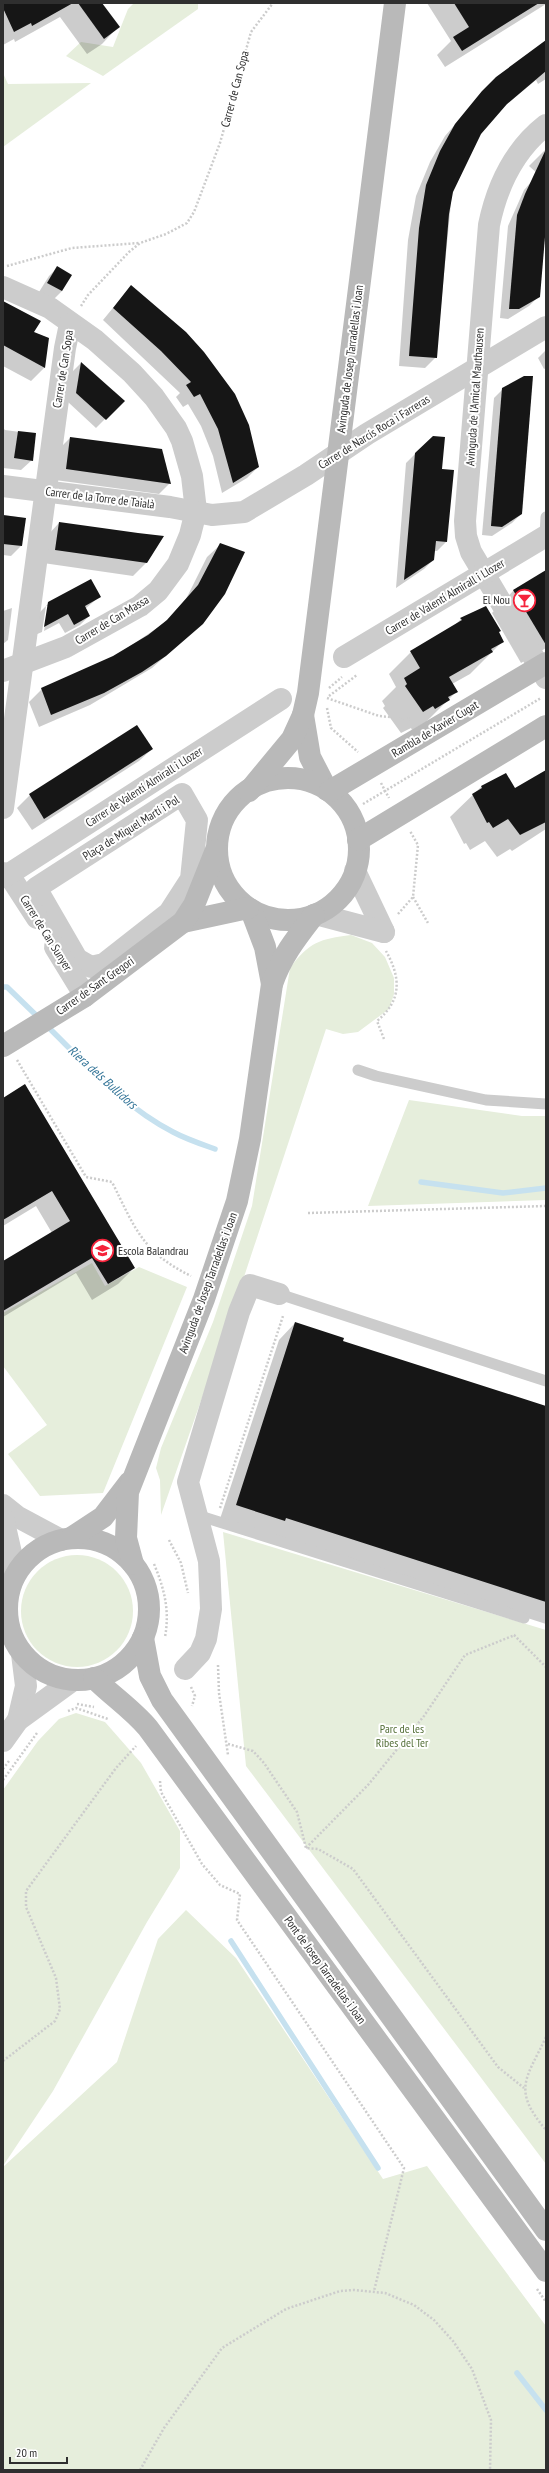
<svg xmlns="http://www.w3.org/2000/svg" width="549" height="2473" viewBox="0 0 549 2473" font-family="'PT Sans Narrow',sans-serif">
<rect width="100%" height="100%" fill="#fff"/>
<g fill="#e6eedc">
<path d="M134 3H198V9L103 76 66 56 81 42 113 47 128 9Z"/>
<path d="M3 73 8 84 91 83 3 147Z"/>
<path d="M351 935 372 943 385 957 394 978V994L389 1009 358 1032 343 1034 326 1029 239 1292 161 1515 160 1480 156 1468 161 1448 213 1322 252 1206 290 968C309 942 320 939 351 935Z"/>
<path d="M409 1100 522 1116H546V1200L368 1206Z"/>
<path d="M92 1263 105 1286 139 1267 187 1287 103 1493 40 1496 8 1454 47 1425 3 1366V1313Z"/>
<path d="M223 1532 546 1630V2164L246 1766Z"/>
<circle cx="77" cy="1611" r="56"/>
<path d="M76 1713 105 1722 141 1763 180 1831V1868L147 1922 53 2091 3 2166V1790L38 1741 59 1719Z"/>
<path d="M186 1910 236 1958 383 2179 427 2166 546 2326V2470H3V2167L117 2062 158 1939Z"/>
</g>
<g fill="#0003">
<path d="M3 3H101L118 27 102 44 87 54 60 17 15 42 14 39 3 45Z"/>
<path d="M427 3H546V4L445 67 437 55 451 41Z"/>
<path d="M546 42V79L538 84 536 80 501 109 480 133 452 192 436 357 425 368 399 366 408 240 416 196 430 162 445 136 485 90Z"/>
<path d="M546 149V224L539 296 529 306 508 319 500 318 508 226 524 190 538 174 529 166Z"/>
<path d="M58 267 71 275 62 291 53 300 39 292 49 276Z"/>
<path d="M131 286 258 467 247 478 222 493 213 456 201 426 188 404 183 407 176 397 180 393 103 320Z"/>
<path d="M3 302 32 332 48 338 44 368 31 381 3 366Z"/>
<path d="M546 350V368L544 369 538 358Z"/>
<path d="M81 363 123 401 96 428 68 402 72 372Z"/>
<path d="M503 389 522 513 512 523 492 536 482 535 494 398Z"/>
<path d="M3 428 5 430 35 434 32 460 21 470 3 468Z"/>
<path d="M70 438 170 483 159 494 55 480 59 449Z"/>
<path d="M416 453 441 470 446 542 437 551H434L433 560 424 569 396 588 406 463Z"/>
<path d="M3 515 25 518 21 546 11 556 3 555Z"/>
<path d="M59 523 147 562 133 576 43 563 46 537Z"/>
<path d="M220 545 203 623 152 668 90 705 39 727 29 702 42 689 114 657 163 624 186 599 207 557Z"/>
<path d="M546 571V648L521 663 492 613 514 590Z"/>
<path d="M99 597 85 609 89 616 80 625 65 633 59 623 44 631 48 606H46L42 632 35 635 39 613 49 603Z"/>
<path d="M486 607 503 641 470 674 452 684 456 692 426 722 412 730 411 728 401 733 383 708 385 706 382 701 396 687 389 674 411 652 454 626 461 619Z"/>
<path d="M12 608 8 640 3 644V611Z"/>
<path d="M137 726 152 749 139 761 32 830 17 808 30 795Z"/>
<path d="M546 771V829L512 851 510 849 497 857 485 841 470 850 466 843 464 844 450 817 481 787 506 775 515 790Z"/>
<path d="M3 1099 134 1268 118 1284 92 1300 76 1273 3 1317V1262L52 1233 36 1206 3 1226Z"/>
<path d="M295 1323 342 1342 546 1407V1624L269 1535 219 1522 279 1340Z"/>
</g>
<g fill="none" stroke-linecap="round" stroke-linejoin="round">
<g stroke="#c6e1ef" stroke-width="5.5">
<path d="M3 987H7L40 1019"/>
<path d="M46 1025C85 1063 124 1107 173 1132 186 1139 201 1144 215 1149"/>
<path d="M421 1182 503 1193 546 1188"/>
<path d="M231 1941 378 2168"/>
<path d="M517 2373 546 2410"/>
</g>
</g>
<g fill="#161616">
<path d="M3 3H73L32 26 31 23 14 32 3 8Z"/>
<path d="M78 3H102L120 27 104 39Z"/>
<path d="M454 3H539L462 51 453 37 469 27Z"/>
<path d="M546 40V71L507 104 481 134 453 192 449 214 437 358 409 356 419 228 426 185 440 151 455 124 482 91 496 77Z"/>
<path d="M546 149V225L540 297 519 309H509L517 215 525 194Z"/>
<path d="M57 266 72 275 62 291 47 283Z"/>
<path d="M131 285 186 332 204 352 235 394 249 425 259 467 233 483 218 429 200 394 194 397 186 385 191 382 161 351 113 308Z"/>
<path d="M3 301 41 321 34 332 49 338 45 368 3 345Z"/>
<path d="M81 362 125 401 106 420 76 393Z"/>
<path d="M524 376H533L522 514 502 527 491 526 502 388Z"/>
<path d="M18 431 36 433 33 461 14 458Z"/>
<path d="M433 436 445 437 442 469 454 470 447 542 436 541 434 560 404 580 415 453Z"/>
<path d="M70 437 162 449 171 484 66 469Z"/>
<path d="M3 515 26 518 22 546 3 544Z"/>
<path d="M59 522 138 533 164 536 147 563 55 550Z"/>
<path d="M220 543 245 552 225 594 203 624 166 656 142 672 104 693 51 715 41 688 113 656 148 635 167 620 198 585Z"/>
<path d="M546 570V645L513 590Z"/>
<path d="M91 579 101 597 85 606 90 616 74 625 68 614 44 627 48 602Z"/>
<path d="M486 606 501 631 499 632 504 642 491 649 493 652 449 677 458 692 448 697 450 700 435 709 433 706 423 712 405 686 407 684 404 678 420 668 410 651 462 620 460 618Z"/>
<path d="M137 725 153 749 44 819 29 794Z"/>
<path d="M546 770V822L520 835 508 819 493 828 489 822 487 823 472 794 482 788 481 786 506 773 515 788Z"/>
<path d="M25 1084 135 1268 108 1284 92 1258 3 1311V1261L70 1221 52 1191 3 1220V1098Z"/>
<path d="M295 1322 344 1338 343 1341 546 1406V1602L286 1518 285 1521 236 1505Z"/>
</g>
<g fill="none" stroke-linecap="round" stroke-linejoin="round">
<g stroke="#ccc" stroke-width="2.5" stroke-dasharray="2 2" stroke-linecap="butt">
<path d="M7 266 72 248 139 243"/>
<path d="M81 306 88 295 129 252 140 243 166 234 187 223 194 212 220 143 251 32 273 3"/>
<path d="M329 688 342 677"/>
<path d="M329 696 357 675"/>
<path d="M327 698 379 716 410 719"/>
<path d="M327 708 331 728 358 752"/>
<path d="M381 783 389 798"/>
<path d="M363 804 541 698"/>
<path d="M413 897 428 923"/>
<path d="M398 914 413 897 418 845 410 831"/>
<path d="M384 1039 377 1021C402 1000 401 978 386 951"/>
<path d="M17 1060 86 1177 112 1182C135 1228 142 1252 191 1276"/>
<path d="M308 1213 546 1206"/>
<path d="M220 1508 283 1316"/>
<path d="M169 1540 181 1563 188 1593"/>
<path d="M154 1564C164 1588 170 1610 165 1637"/>
<path d="M539 1618 546 1619"/>
<path d="M514 1635 546 1667"/>
<path d="M218 1665 219 1693 228 1755"/>
<path d="M191 1687 195 1696 192 1706"/>
<path d="M77 1704 94 1707"/>
<path d="M68 1711 76 1708 108 1719"/>
<path d="M228 1744 253 1751 264 1763 297 1812 306 1848 318 1849 353 1869 498 2067 524 2088"/>
<path d="M3 1769 9 1761"/>
<path d="M3 1780 37 1733"/>
<path d="M160 1781 161 1792 202 1864 220 1885 240 1894 237 1920 404 2168 374 2291"/>
<path d="M306 1848 368 1785 424 1716 465 1655 515 1635"/>
<path d="M546 2037C527 2078 511 2089 546 2130"/>
<path d="M3 2061 55 2021 60 2009 56 1978 26 1907V1891L116 1768 136 1746"/>
<path d="M537 2289 546 2302"/>
<path d="M140 2470 164 2428 222 2348 286 2309 340 2291 354 2290 385 2293 414 2305 434 2320 453 2341 472 2369 491 2420 490 2470"/>
</g>
<g stroke="#ccc" stroke-width="11">
<path d="M545 536 546 517"/>
<path d="M358 1070 376 1076 486 1100 546 1104"/>
<path d="M279 1294 546 1381"/>
<path d="M197 1515 524 1618"/>
</g>
<g stroke="#ccc" stroke-width="22">
<path d="M546 125C514 150 497 186 489 225L465 521 466 536 471 552 546 678"/>
<path d="M3 287 50 308 95 340 132 373 154 397 176 428 182 441 192 476 196 511 190 535 178 564 158 591 140 606 66 647 3 671"/>
<path d="M3 486 170 507 212 515 244 512 306 475 367 434 546 327"/>
<path d="M344 657 546 536"/>
<path d="M182 794 197 820 191 879 169 913 104 964 91 967 77 959 36 888Z"/>
<path d="M3 808 65 348 70 324"/>
<path d="M355 871 384 932"/>
<path d="M3 873 13 881 37 918"/>
<path d="M6 876 281 699"/>
<path d="M316 914 384 932"/>
<path d="M55 947 85 996"/>
<path d="M3 1505 18 1517 61 1540"/>
<path d="M3 1518 11 1553 14 1577"/>
<path d="M185 1669 200 1653 206 1639 211 1609 209 1561 188 1482 239 1312 250 1285 279 1294"/>
<path d="M18 1720 26 1686 22 1654"/>
<path d="M3 1741 18 1720 73 1680"/>
</g>
<g stroke="#b9b9b9" stroke-width="22">
<path d="M303 715 310 757 327 790"/>
<circle cx="288" cy="849" r="71"/>
<path d="M249 791 292 739 303 715 308 693 395 3"/>
<path d="M330 791 546 663"/>
<path d="M358 840 546 726"/>
<path d="M251 910 265 947 272 984"/>
<path d="M183 922 248 908"/>
<path d="M3 1046 85 996 183 922 194 905 216 850"/>
<circle cx="78" cy="1609" r="71"/>
<path d="M71 1538 103 1517 129 1483"/>
<path d="M133 1564 126 1538 128 1492 204 1299 237 1201 250 1139 272 984C281 957 297 937 314 915"/>
<path d="M143 1638 150 1676 162 1700 546 2230"/>
<path d="M94 1678C112 1696 132 1709 148 1728L546 2271"/>
</g>
</g>
<defs>
<symbol id="bar-ring" viewBox="-11 -11 22 22"><circle r="9.5" fill="#fff" stroke="#f5233b" stroke-width="1.5"/><path d="M-6-5H6L.8 .8V4.5H3.5V6h-7V4.5H-.8V.8Z" fill="#f5233b"/></symbol>
<symbol id="school-ring" viewBox="-11 -11 22 22"><circle r="9.5" fill="#fff" stroke="#f5233b" stroke-width="1.5"/><path d="M0-5L7-2L0 1L-7-2ZM-4 1L0 2.5L4 1V4Q0 6-4 4Z" fill="#f5233b"/></symbol>
</defs>
<g fill-rule="evenodd">
<use href="#bar-ring" x="512" y="588" width="25" height="25"/>
<use href="#school-ring" x="90" y="1238" width="25" height="25"/>
</g>
<g text-anchor="middle" stroke-width="4" stroke-linejoin="round" paint-order="stroke">
<g font-size="12" fill="#2f2f2f" stroke="#fff">
<text transform="translate(235 89) rotate(-75)" y="4">Carrer de Can Sopa</text>
<text transform="translate(350 359) rotate(-83)" y="4">Avinguda de Josep Tarradellas i Joan</text>
<text transform="translate(63 369) rotate(-81)" y="4">Carrer de Can Sopa</text>
<text transform="translate(475 397) rotate(-86)" y="4">Avinguda de l'Amical Mauthausen</text>
<text transform="translate(374 432) rotate(-32)" y="4">Carrer de Narcís Roca i Farreras</text>
<text transform="translate(100 498) rotate(7)" y="4">Carrer de la Torre de Taialà</text>
<text transform="translate(445 597) rotate(-31)" y="4">Carrer de Valentí Almirall i Llozer</text>
<text transform="translate(112 620) rotate(-31)" y="4">Carrer de Can Massa</text>
<text transform="translate(435 729) rotate(-31)" y="4">Rambla de Xavier Cugat</text>
<text transform="translate(144 787) rotate(-33)" y="4">Carrer de Valentí Almirall i Llozer</text>
<text transform="translate(131 828) rotate(-32)" y="4">Plaça de Miquel Martí i Pol</text>
<text transform="translate(46 933) rotate(58)" y="4">Carrer de Can Sunyer</text>
<text transform="translate(95 986) rotate(-35)" y="4">Carrer de Sant Gregori</text>
<text transform="translate(208 1283) rotate(-70)" y="4">Avinguda de Josep Tarradellas i Joan</text>
<text transform="translate(325 1970) rotate(54)" y="4">Pont de Josep Tarradellas i Joan</text>
</g>
<g font-size="12" fill="#2f2f2f" stroke="#fff" text-anchor="end">
<text x="510" y="604">El Nou</text>
<text x="118" y="1255" text-anchor="start">Escola Balandrau</text>
</g>
<g font-size="12" fill="#546f38" stroke="#fff">
<text x="402" y="1733">Parc de les<tspan x="402" dy="14">Ribes del Ter</tspan></text>
</g>
<g font-size="13" font-style="italic" fill="#357699" stroke="#fff">
<text transform="translate(103 1077) rotate(42)" y="5">Riera dels Bullidors</text>
</g>
</g>
<rect width="549" height="2473" fill="none" stroke="#2f2f2f" stroke-width="8"/>
<path d="M10 2457v6h57v-6" fill="none" stroke="#2f2f2f" stroke-width="2"/>
<text x="16" y="2457" font-size="12" fill="#2f2f2f" stroke="#ffffff" stroke-width="3" paint-order="stroke">20 m</text>
</svg>
